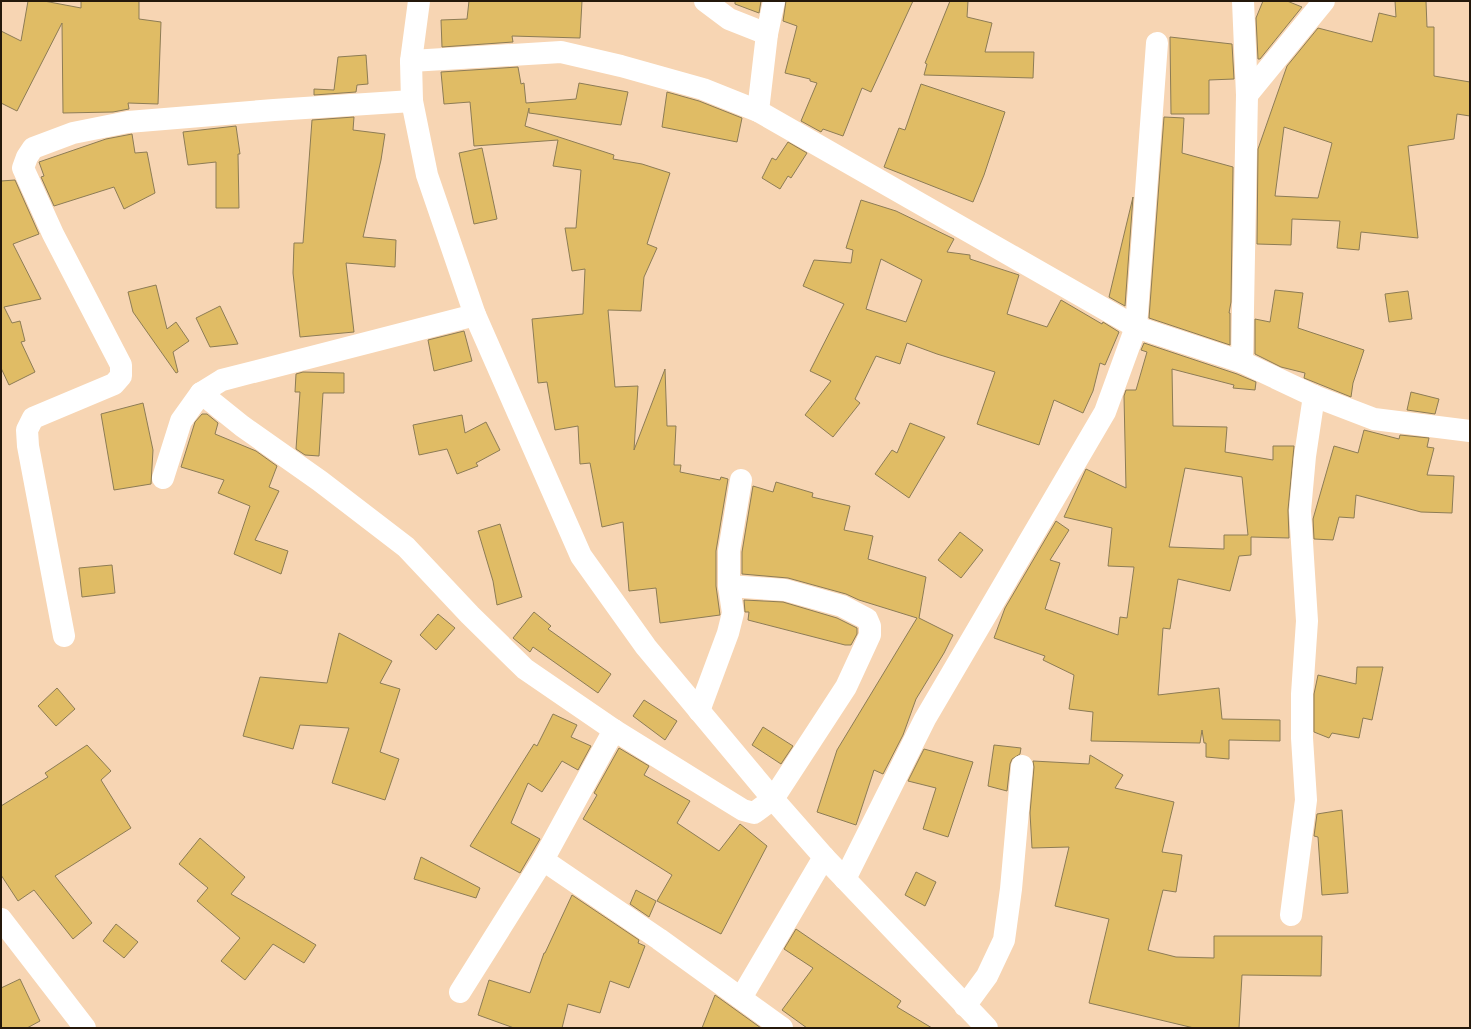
<svg xmlns="http://www.w3.org/2000/svg" width="1471" height="1029" viewBox="0 0 1471 1029" font-family="'Golos Text',sans-serif">
<rect width="100%" height="100%" fill="#f7d5b3"/>
<g fill="#e0bc65" stroke="#8d7c55" fill-rule="evenodd">
<path d="M28 1H44L81 8V1H139V19L161 22 158 104 128 103 129 109 113 112 63 113 62 23 17 111 1 103V31L21 41Z"/>
<path d="M469 1H582L580 38 512 36 513 42 442 47 441 20 467 19Z"/>
<path d="M735 1H761L759 13 735 4Z"/>
<path d="M786 1H913L871 92 862 88 843 136 823 129 821 132 801 121 817 83 810 81V79L785 73 797 26 783 21Z"/>
<path d="M950 1H968L967 17 992 23 985 52H1034L1033 78 924 75 927 64 925 63Z"/>
<path d="M1263 1H1287L1302 7 1260 59H1258L1256 18Z"/>
<path d="M1395 1H1426L1427 27H1434V76L1470 82V116L1457 114 1454 139 1408 146 1418 238 1361 232 1359 250 1337 248 1340 221 1292 219 1291 245 1257 244 1258 149 1287 66 1318 28 1372 42 1379 13 1396 17ZM1284 127 1332 143 1318 198 1275 196Z"/>
<path d="M1170 37 1232 44 1234 79 1209 80V114H1171Z"/>
<path d="M366 55 368 84 357 85 356 92 314 95V89L334 90 338 57Z"/>
<path d="M518 67 521 84 524 83 526 103 576 99 579 83 628 92 621 125 529 113V108L525 126 614 155 613 159 642 164 670 173 647 244 657 248 644 277 641 311 608 310 615 387 638 386 634 450 665 369 667 426H676L674 465H681L680 472 720 480 721 477 728 479 716 551V586L720 615 660 623 656 588 629 591 623 522 602 527 590 463 580 464 578 426 555 430 547 382 538 383 532 319 583 314 585 269 572 271 565 228H576L581 170 553 166 558 140 474 146 470 102 444 104 441 72Z"/>
<path d="M921 84 1005 112 984 175 973 202 884 167 899 128 905 130Z"/>
<path d="M667 92 699 101 742 118 737 142 662 127Z"/>
<path d="M354 117 353 130 385 134 381 160 363 237 396 240 395 267 346 263 354 332 300 337 293 273 294 243H303L312 120Z"/>
<path d="M1164 117 1184 118 1182 153 1233 167 1231 302 1229 313H1230V345L1149 318Z"/>
<path d="M236 126 240 154H238L239 208H216V162L188 165 183 132Z"/>
<path d="M132 134 135 153 147 152 155 193 124 209 114 187 54 206 41 177 44 176 39 162 106 139Z"/>
<path d="M788 142 807 153 791 178 788 176 780 189 762 178 772 158 776 160Z"/>
<path d="M482 148 497 219 474 224 459 153Z"/>
<path d="M15 180 39 234 13 244 41 299 4 307 12 323 20 321 25 341 21 342 35 372 9 385 1 368V181Z"/>
<path d="M1133 197 1125 306 1109 297Z"/>
<path d="M861 200 896 211 954 239 947 252 970 255V259L1019 275 1007 314 1047 327 1061 300 1102 324 1103 322 1119 332 1105 365 1100 363 1093 391 1083 413 1054 400 1039 445 977 424 995 372 937 354 907 343 900 364 876 356 855 399 860 403 833 437 805 415 831 381 810 371 844 304 803 286 814 260 851 263 853 250 846 248ZM881 259 922 280 906 322 866 309Z"/>
<path d="M156 285 167 329 176 322 189 341 173 352 178 372 176 373 133 312 128 292Z"/>
<path d="M1275 290 1303 293 1298 328 1364 350 1353 383 1351 397 1304 378 1305 373 1281 367 1255 354V319L1270 322Z"/>
<path d="M1408 291 1412 319 1389 322 1385 294Z"/>
<path d="M220 306 238 344 210 347 196 318Z"/>
<path d="M464 331 472 361 434 371 428 340Z"/>
<path d="M1144 343 1237 374 1256 382 1255 390 1233 388 1234 385 1172 369 1173 426 1227 427 1225 452 1273 460V446H1294L1288 510 1289 538 1251 537V555L1239 556 1230 591 1178 579 1170 629 1163 628 1158 695 1219 688 1222 719 1280 720V741L1229 740V759L1206 757V743H1204L1202 730 1200 743 1091 741 1093 712 1069 709 1074 675 1043 660 1045 656 994 638 1005 608 1056 521 1069 530 1050 560 1060 563 1045 609 1118 635 1120 617 1127 618 1134 567 1108 566 1112 528 1064 517 1086 469 1126 488 1124 396 1126 390H1136L1147 352 1141 350ZM1185 468 1242 477 1248 535H1224V549L1169 547Z"/>
<path d="M303 372 344 373V393H323L319 456 305 455 296 449 300 392H295L296 374Z"/>
<path d="M1411 392 1439 399 1435 414 1407 410Z"/>
<path d="M143 403 153 450 151 484 114 490 101 414Z"/>
<path d="M202 414H207L218 423 215 434 256 451 277 466 269 487 279 491 255 540 288 551 281 574 234 554 250 506 218 493 224 480 181 467 195 422Z"/>
<path d="M462 415 465 433 486 422 500 450 476 463 478 466 457 474 447 449 419 455 413 425Z"/>
<path d="M910 423 945 437 909 498 875 474 892 450 897 453Z"/>
<path d="M1364 430 1399 439 1400 435 1429 438 1427 447 1434 448 1427 475 1454 476 1452 513 1421 512 1356 495 1354 518 1339 517 1333 540 1314 539 1313 519 1334 446 1358 453Z"/>
<path d="M776 482 813 493 812 497 850 506 844 530 873 536 868 559 926 577 919 618 953 635 944 653 916 699 903 735 883 774 874 770 856 825 817 812 837 750 917 618 859 600 846 594 788 578 742 574V552L753 486 773 492Z"/>
<path d="M500 524 522 597 497 605 493 581 478 531Z"/>
<path d="M960 532 983 550 961 578 938 560Z"/>
<path d="M112 565 115 593 82 597 79 568Z"/>
<path d="M744 600 783 602 837 618 857 628V634L851 645H845L748 620 749 612H745Z"/>
<path d="M534 612 551 626 548 629 611 674 598 693 533 647 530 652 513 638Z"/>
<path d="M438 614 455 628 436 650 420 635Z"/>
<path d="M339 633 392 661 380 683 400 689 380 752 399 759 385 800 332 783 349 728 300 725 293 749 243 736 260 677 327 683Z"/>
<path d="M1357 667H1383L1372 720 1363 718 1359 738 1332 733 1329 738 1314 732V694L1318 675 1356 684Z"/>
<path d="M57 688 75 709 56 726 38 706Z"/>
<path d="M644 700 677 721 665 740 633 716Z"/>
<path d="M553 714 577 725 571 737 591 746 578 770 562 761 542 792 528 783 511 823 540 839 520 873 470 846 534 744 537 746Z"/>
<path d="M763 727 793 746 781 764 752 745Z"/>
<path d="M87 745 111 771 101 780 131 828 55 876 92 923 73 939 34 890 18 901 1 875V806L48 777 45 773Z"/>
<path d="M994 745 1021 748 1020 754 1012 759 1010 764 1007 791 988 786Z"/>
<path d="M619 748 649 766 644 775 690 801 677 823 719 851 740 824 767 846 721 934 657 901 672 875 583 819 597 795 594 793Z"/>
<path d="M924 749 973 762 948 837 923 829 936 788 908 781Z"/>
<path d="M1090 755 1123 775 1115 788 1174 802 1162 852 1182 855 1176 892 1163 890 1148 950 1176 957 1214 958V936H1322L1321 976 1242 975 1239 1028H1194L1089 1003 1109 919 1055 906 1069 847 1032 848 1030 813 1034 767 1033 761 1089 764Z"/>
<path d="M1342 810 1348 893 1322 895 1318 837 1314 836 1317 814Z"/>
<path d="M200 838 245 877 231 894 316 945 304 963 273 944 245 980 221 961 240 938 197 901 208 888 179 864Z"/>
<path d="M421 857 480 888 476 898 414 879Z"/>
<path d="M916 872 936 882 925 906 905 895Z"/>
<path d="M636 890 656 901 649 917 630 904Z"/>
<path d="M572 895 639 940 638 943 645 946 629 988 610 981 600 1013 568 1004 562 1028H514L478 1015 489 980 530 993 544 953H545Z"/>
<path d="M116 924 138 942 124 958 103 941Z"/>
<path d="M796 929 901 1001 897 1007 932 1028H807L782 1010 813 968 784 949Z"/>
<path d="M20 979 40 1021 27 1028H1V988Z"/>
<path d="M715 995 761 1028H702Z"/>
</g>
<g fill="none" stroke-linecap="round" stroke-linejoin="round">
<g stroke="#fff" stroke-width="22">
<path d="M419 1 411 61 412 101 427 175 475 315 581 556 646 647 773 799 824 857 987 1028"/>
<path d="M705 1 729 19 767 34"/>
<path d="M411 61 561 52 621 66 703 89 758 111 1136 327 1242 362 1314 396 1374 419 1470 431"/>
<path d="M1247 95 1324 1"/>
<path d="M758 111 767 34 774 1"/>
<path d="M1242 362 1247 95 1243 1"/>
<path d="M201 393 242 426 320 481 406 547 470 615 525 669 614 730 717 794 743 810 754 813 773 799 846 687 870 635V626L867 619 842 606 785 590 729 586"/>
<path d="M163 478 181 421 201 393 222 380 475 315"/>
<path d="M64 636 28 446 27 430 33 418 114 384 121 376V365L53 234 23 168 27 157 33 148 73 133 128 122 274 110 412 101"/>
<path d="M699 711 728 633 733 613 729 586V551L741 480"/>
<path d="M543 860 659 939 782 1028"/>
<path d="M845 879 925 719 1105 412 1136 327 1157 43"/>
<path d="M1291 915 1306 800 1302 738V694L1307 621 1300 511 1305 456 1314 396"/>
<path d="M1 919 85 1028"/>
<path d="M460 992 543 860 614 730"/>
<path d="M741 998 824 857"/>
<path d="M965 1006 987 976 1004 940 1011 889 1022 766"/>
</g>
</g>
<rect width="1471" height="1029" fill="none" stroke="#24180b" stroke-width="4"/>
</svg>
